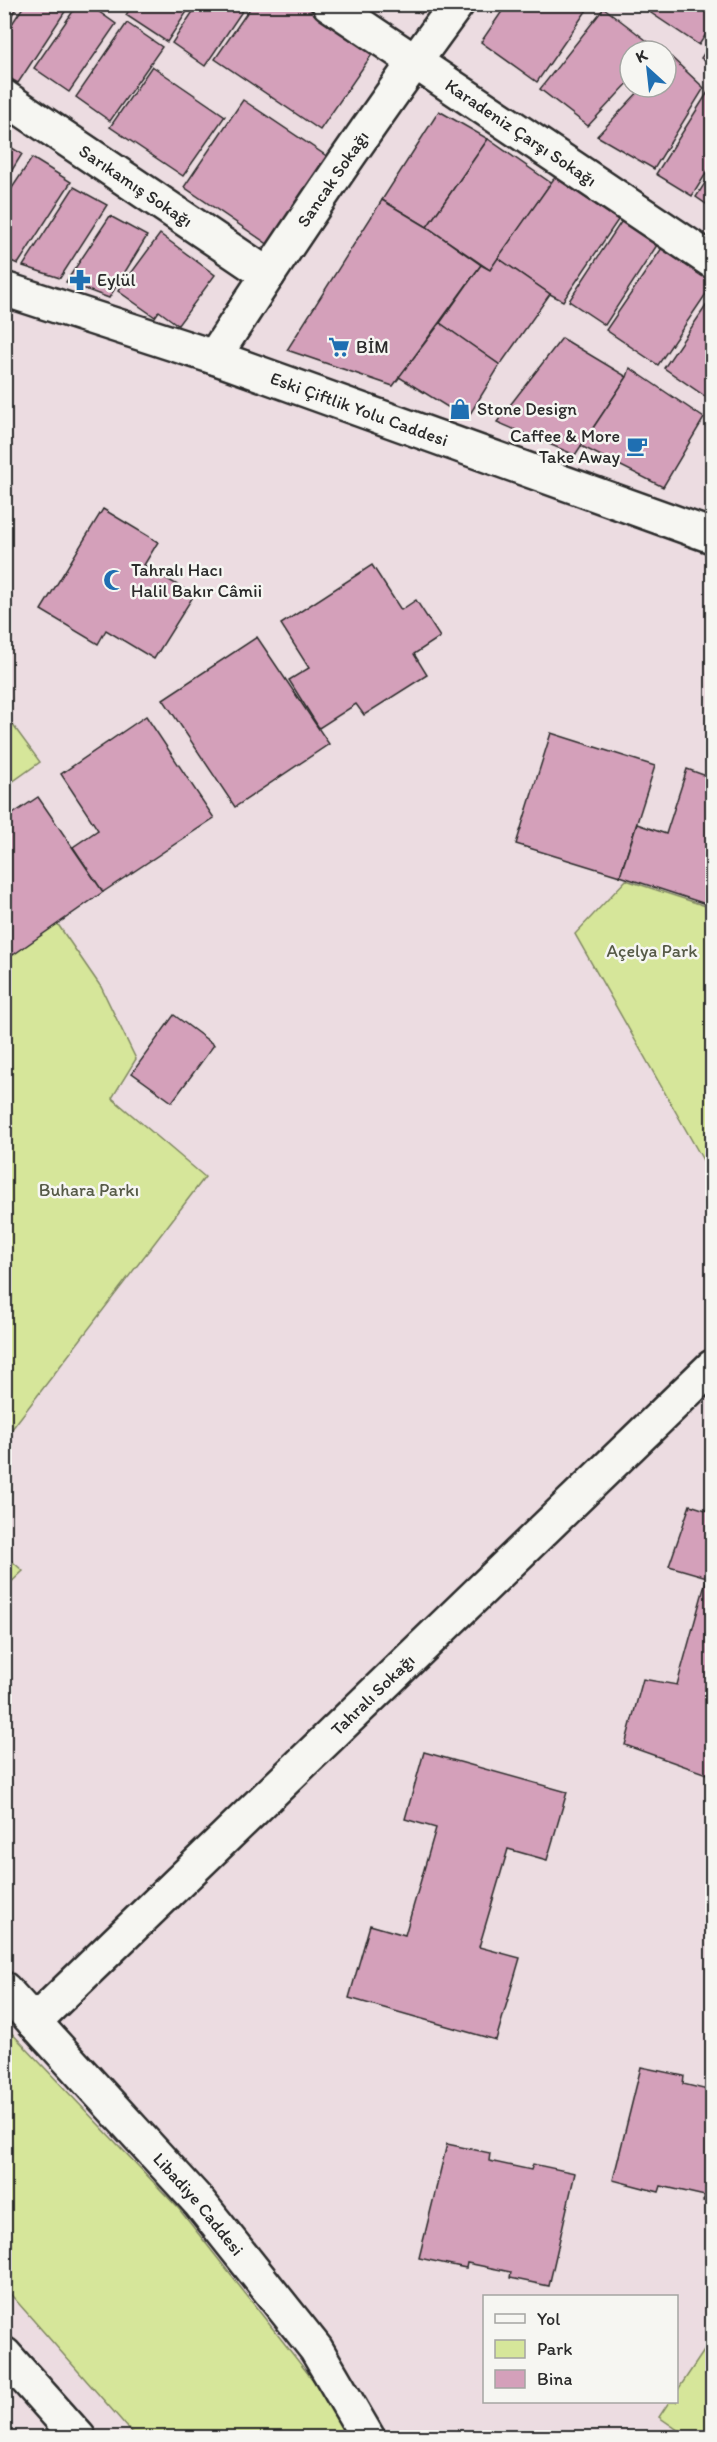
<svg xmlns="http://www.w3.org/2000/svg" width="717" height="2442" viewBox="0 0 717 2442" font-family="Itim,sans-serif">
<rect width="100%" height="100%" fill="#ecdce1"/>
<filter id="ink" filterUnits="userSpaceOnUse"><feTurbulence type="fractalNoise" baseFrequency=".0167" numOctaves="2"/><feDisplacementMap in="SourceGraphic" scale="12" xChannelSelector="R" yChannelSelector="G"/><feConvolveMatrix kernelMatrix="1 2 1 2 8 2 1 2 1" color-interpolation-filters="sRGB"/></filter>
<g filter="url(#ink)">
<g fill="#d6e69a" stroke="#808862" stroke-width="1.5">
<path d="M4 713 40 762 5 787H4Z"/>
<path d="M4 846 101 987 136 1059 112 1098 205 1177 5 1438Z"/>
<path d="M626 880 712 908V1176L575 934Z"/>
<path d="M5 1555 23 1571 5 1588Z"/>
<path d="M4 2025 179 2209 346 2422 347 2437H136L5 2288Z"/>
<path d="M712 2339V2437H688L659 2417 669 2402H676L677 2391Z"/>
</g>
<g fill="#d4a0ba" stroke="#2b2b2b" stroke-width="1.5">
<path d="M4 4H19L4 27Z"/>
<path d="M25 4H70L18 83 4 75V36Z"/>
<path d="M78 4H88L116 24 69 92 34 68Z"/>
<path d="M133 4H192L167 42 126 15Z"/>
<path d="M198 4H247L205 66 172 43Z"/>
<path d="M253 4H302L373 53 320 130 215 59Z"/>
<path d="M406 4H428L421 14Z"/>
<path d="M507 4H591L537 82 481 42Z"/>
<path d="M652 4H712V25L699 45 648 11Z"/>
<path d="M604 8 659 50 630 51V81L588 126 540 89Z"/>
<path d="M127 23 162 47 110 121 76 97Z"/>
<path d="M712 41V66L701 58Z"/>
<path d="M671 57 704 88 654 169 597 136 643 87H666V62Z"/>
<path d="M152 66 225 116 183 176 110 127Z"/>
<path d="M708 92 712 94V164L692 196 656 174Z"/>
<path d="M243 100 328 157 269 245 184 187Z"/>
<path d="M439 111 488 139 427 227 382 200Z"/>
<path d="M488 139 551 183 490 270 427 227Z"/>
<path d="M4 143 22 154 4 183Z"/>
<path d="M32 158 71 182 18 264 4 258V200Z"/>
<path d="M712 172V208L696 197Z"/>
<path d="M555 177 618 220 563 301 550 294 498 258Z"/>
<path d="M74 187 107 205 60 278 23 266Z"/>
<path d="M382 200 427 227 481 265 393 386 287 350Z"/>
<path d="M110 216 147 236 109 298 66 282Z"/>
<path d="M625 216 661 239 605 325 569 301Z"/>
<path d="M160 234 215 275 178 325 159 311 155 317 118 291Z"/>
<path d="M662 248 712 282V285L658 365 606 330Z"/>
<path d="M498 258 550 294 500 365 440 323 481 265 490 270Z"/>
<path d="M712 297V401L664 368Z"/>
<path d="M440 323 500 365 467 419 399 377Z"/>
<path d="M562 338 627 377 575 455 497 422Z"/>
<path d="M630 368 704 418 663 487 581 446 627 377Z"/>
<path d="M103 509 158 542 144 565 194 595 154 659 106 630 98 644 41 610Z"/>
<path d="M372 565 401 610 416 600 440 637 414 654 427 675 364 715 356 704 319 728 289 680 309 668 281 624Z"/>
<path d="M257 637 329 744 235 807 163 699Z"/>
<path d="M146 716 214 818 103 892 73 847 98 830 61 774Z"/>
<path d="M551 733 655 766 620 876 516 844Z"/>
<path d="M687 769 712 778V906L620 876 637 824 666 834Z"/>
<path d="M38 797 103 892 13 955 4 942V820Z"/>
<path d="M174 1015 214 1045 172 1102 132 1073Z"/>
<path d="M690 1505 712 1512V1776L625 1745 643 1679 677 1685 707 1577 669 1566Z"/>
<path d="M424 1752 567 1792 547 1860 508 1849 479 1947 520 1958 496 2040 349 1998 370 1925 405 1935 436 1828 405 1819Z"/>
<path d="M641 2067 684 2076 683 2084 712 2091V2203L703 2201 705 2196 661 2186 659 2192 613 2180Z"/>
<path d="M447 2144 490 2153 489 2161 531 2170 533 2164 575 2173 549 2286 510 2278 511 2272 467 2263 466 2268 419 2258Z"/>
</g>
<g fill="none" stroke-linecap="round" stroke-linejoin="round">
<defs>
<g id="street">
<path id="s1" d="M329 4 712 261"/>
<path id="s2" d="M4 97 268 275"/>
<path id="s3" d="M214 357C292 237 372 119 457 4"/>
</g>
<g id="secondary">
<path id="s4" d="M4 289 214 357 712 536"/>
<path id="s5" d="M34 2022 712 1367"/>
</g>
<g id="primary">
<path id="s6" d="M4 1989 199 2202 316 2349 368 2438"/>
<path d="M4 2354 79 2438"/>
</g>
</defs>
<use href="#street" stroke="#2b2b2b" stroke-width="38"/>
<use href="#secondary" stroke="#2b2b2b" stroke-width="38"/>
<use href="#primary" stroke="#2b2b2b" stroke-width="38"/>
<path stroke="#2b2b2b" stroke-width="4" stroke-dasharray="4.5 4.5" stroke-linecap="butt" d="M4 1171 7 1179 4 1189"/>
<use href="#street" stroke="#f6f6f2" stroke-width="33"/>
<use href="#secondary" stroke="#f6f6f2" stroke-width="33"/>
<use href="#primary" stroke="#f6f6f2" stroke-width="33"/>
</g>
</g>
<defs>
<symbol id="pharmacy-bare" viewBox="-9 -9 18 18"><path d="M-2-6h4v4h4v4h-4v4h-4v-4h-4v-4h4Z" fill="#1f6fb2" stroke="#f6f6f2" stroke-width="2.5" paint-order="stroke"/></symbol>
<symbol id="supermarket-bare" viewBox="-9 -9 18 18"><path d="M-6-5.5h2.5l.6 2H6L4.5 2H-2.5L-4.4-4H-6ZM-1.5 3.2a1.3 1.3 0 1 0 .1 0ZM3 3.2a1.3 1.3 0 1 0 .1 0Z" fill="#1f6fb2" stroke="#f6f6f2" stroke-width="2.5" paint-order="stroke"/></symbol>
<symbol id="shop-bare" viewBox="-9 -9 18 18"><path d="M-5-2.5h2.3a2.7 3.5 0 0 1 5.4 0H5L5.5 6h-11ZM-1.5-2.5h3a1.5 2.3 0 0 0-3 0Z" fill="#1f6fb2" stroke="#f6f6f2" stroke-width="2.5" paint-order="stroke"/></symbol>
<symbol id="cafe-bare" viewBox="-9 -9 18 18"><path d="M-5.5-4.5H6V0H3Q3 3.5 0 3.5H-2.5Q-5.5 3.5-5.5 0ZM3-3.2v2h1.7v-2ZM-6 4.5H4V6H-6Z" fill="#1f6fb2" stroke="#f6f6f2" stroke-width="2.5" paint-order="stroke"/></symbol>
<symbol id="mosque-bare" viewBox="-9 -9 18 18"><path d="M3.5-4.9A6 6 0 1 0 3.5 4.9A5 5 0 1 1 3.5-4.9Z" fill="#1f6fb2" stroke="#f6f6f2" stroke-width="2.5" paint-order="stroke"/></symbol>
</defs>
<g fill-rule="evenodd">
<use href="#pharmacy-bare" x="65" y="265" width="30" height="30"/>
<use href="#supermarket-bare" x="324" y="332" width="30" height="30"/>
<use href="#shop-bare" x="445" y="394" width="30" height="30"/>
<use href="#cafe-bare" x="622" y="431" width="30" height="30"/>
<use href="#mosque-bare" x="99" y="565" width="30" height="30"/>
</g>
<g text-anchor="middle" stroke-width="5" stroke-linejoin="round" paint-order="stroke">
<g font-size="18" fill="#2b2b2b" stroke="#f6f6f2">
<text dy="6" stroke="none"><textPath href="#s1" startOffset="231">Karadeniz Çarşı Sokağı</textPath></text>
<text dy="6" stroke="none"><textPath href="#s3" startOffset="214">Sancak Sokağı</textPath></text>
<text dy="6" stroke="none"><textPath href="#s2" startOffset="159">Sarıkamış Sokağı</textPath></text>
<text dy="6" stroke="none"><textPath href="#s4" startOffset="375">Eski Çiftlik Yolu Caddesi</textPath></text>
<text dy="6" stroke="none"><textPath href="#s5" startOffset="471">Tahralı Sokağı</textPath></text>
<text dy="6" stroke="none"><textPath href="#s6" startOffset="290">Libadiye Caddesi</textPath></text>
</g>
<g font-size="18" fill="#2b2b2b" stroke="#f6f6f2" text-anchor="start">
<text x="97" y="286">Eylül</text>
<text x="356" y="353">BİM</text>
<text x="477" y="415">Stone Design</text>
<text x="620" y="442" text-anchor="end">Caffee &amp; More<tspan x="620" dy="21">Take Away</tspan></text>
<text x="131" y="576">Tahralı Hacı<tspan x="131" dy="21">Halil Bakır Câmii</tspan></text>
</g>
<g font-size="18" fill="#565a47" stroke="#f6f6f2">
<text x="652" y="957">Açelya Park</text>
<text x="89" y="1196">Buhara Parkı</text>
</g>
</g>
<rect width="717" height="2442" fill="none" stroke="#f6f6f2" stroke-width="24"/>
<rect x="12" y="12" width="693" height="2418" fill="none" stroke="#2b2b2b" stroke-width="2" filter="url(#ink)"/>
<rect x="483" y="2295" width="195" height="108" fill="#f6f6f2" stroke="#a5a5a2" stroke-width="1.5"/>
<rect x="495" y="2314" width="30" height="9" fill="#f6f6f2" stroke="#a5a5a2" stroke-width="1.5"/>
<text x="537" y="2325" font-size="18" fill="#2b2b2b">Yol</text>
<rect x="495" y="2340" width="30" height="18" fill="#d6e69a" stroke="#a5a5a2" stroke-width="1.5"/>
<text x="537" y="2355" font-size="18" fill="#2b2b2b">Park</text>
<rect x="495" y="2370" width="30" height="18" fill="#d4a0ba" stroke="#a5a5a2" stroke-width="1.5"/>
<text x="537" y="2385" font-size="18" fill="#2b2b2b">Bina</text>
<g transform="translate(648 69) rotate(333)"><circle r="28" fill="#f6f6f2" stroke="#a5a5a2" stroke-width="1.5"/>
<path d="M0-4.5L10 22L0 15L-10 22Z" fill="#1f6fb2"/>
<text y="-9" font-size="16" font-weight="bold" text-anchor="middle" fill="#2b2b2b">K</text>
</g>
</svg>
